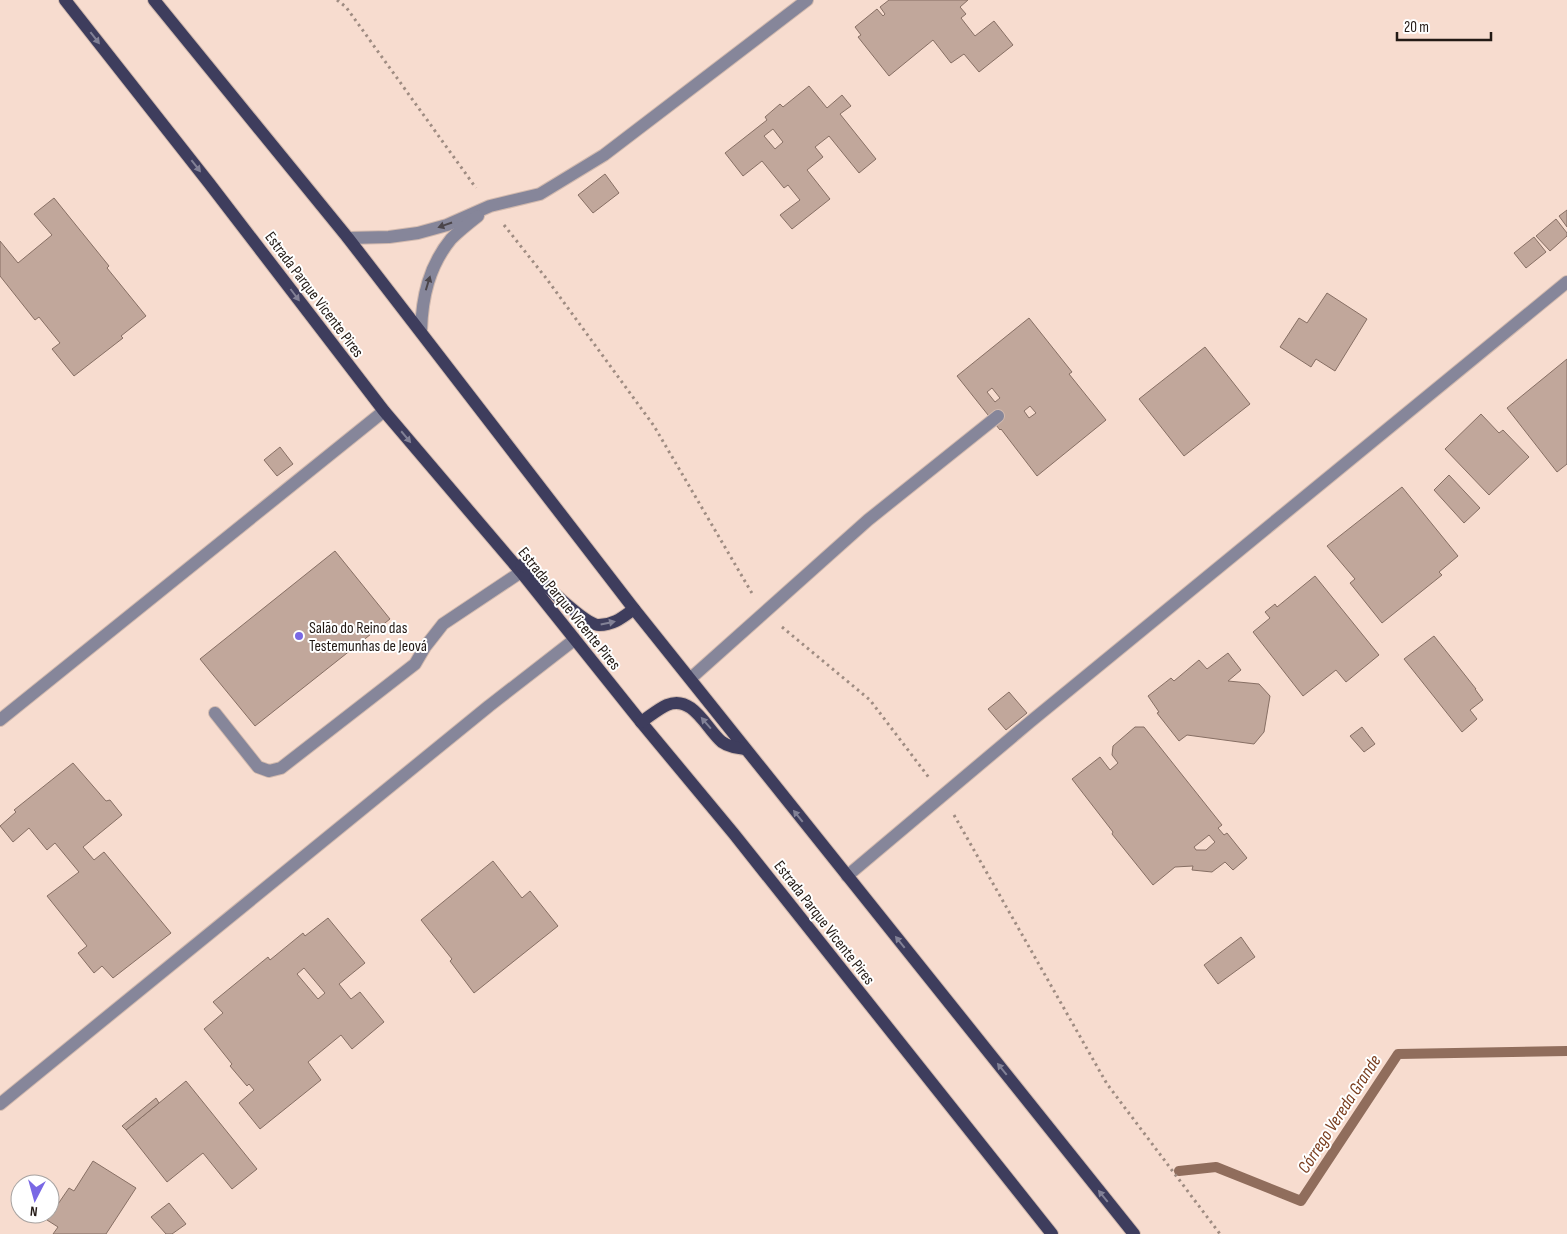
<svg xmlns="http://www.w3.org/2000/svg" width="1567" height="1234" viewBox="0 0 1567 1234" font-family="'Sofia Sans Condensed',sans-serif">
<rect width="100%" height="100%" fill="#f7dccf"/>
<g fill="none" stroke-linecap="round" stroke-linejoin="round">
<path stroke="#906d5c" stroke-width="10" d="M1179 1171 1216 1167 1301 1201 1398 1054 1567 1051"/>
</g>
<g fill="#c1a79b" stroke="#876f64" fill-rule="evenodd">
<path d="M889 0H968L960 7 966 14 961 18 975 36 994 21 1013 45 979 72 964 54 951 63 933 40 889 76 858 37 861 35 855 27 877 9 883 16 885 14 880 7Z"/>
<path d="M809 86 827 108 842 95 851 106 840 114 876 159 859 173 829 136 815 147 823 157 807 170 830 199 792 229 780 215 800 200 788 185 784 188 762 161 743 176 725 153 767 120 765 117 780 104 783 107ZM773 129 783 142 775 149 764 136Z"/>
<path d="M605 174 619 193 593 213 578 195Z"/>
<path d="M54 198 109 266 107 268 146 316 121 336 123 338 74 376 52 349 60 343 39 317 35 320 0 276V241L18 263 52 235 34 214Z"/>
<path d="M1567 210V227L1559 216Z"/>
<path d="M1556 219 1567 233V236L1550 251 1536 236Z"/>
<path d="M1534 237 1546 252 1526 268 1514 253Z"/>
<path d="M1327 293 1367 319 1335 371 1316 359 1311 367 1280 347 1299 318 1307 323Z"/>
<path d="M1029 318 1072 372 1069 374 1106 420 1037 476 1001 429 1000 430 957 376ZM992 388 1000 398 995 402 987 392ZM1030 406 1036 413 1029 418 1024 411Z"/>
<path d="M1205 347 1250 404 1184 456 1139 399Z"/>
<path d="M1567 359V464L1557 472 1507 408Z"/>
<path d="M1481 414 1499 433 1503 430 1529 457 1489 495 1445 449Z"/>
<path d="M280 447 293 464 277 476 264 460Z"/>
<path d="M1449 475 1480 508 1464 523 1434 490Z"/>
<path d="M1402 487 1458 556 1439 572 1442 575 1382 623 1350 583 1355 579 1327 546Z"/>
<path d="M335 551 390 619 255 726 200 659Z"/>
<path d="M1315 576 1379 655 1346 682 1336 670 1303 696 1253 632 1270 618 1265 612 1275 604 1277 607Z"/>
<path d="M1434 636 1476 689H1475L1483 700 1470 710 1477 719 1462 732 1404 659Z"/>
<path d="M1228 653 1241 670 1228 681 1259 684 1270 696 1264 732 1254 744 1187 735 1179 741 1157 713 1159 712 1148 696 1171 678 1174 681 1199 660 1207 669Z"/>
<path d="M1009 692 1027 713 1006 730 988 709Z"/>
<path d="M1135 727H1144L1222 825 1218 828 1224 835 1227 833 1247 858 1233 870 1225 862 1212 872 1192 870 1193 866 1175 867 1153 885 1112 834 1113 832 1072 779 1100 757 1110 770 1118 763 1112 755 1113 746ZM1209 835 1215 842 1206 850H1196L1194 847Z"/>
<path d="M1362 727 1375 744 1364 752 1350 736Z"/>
<path d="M73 763 106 801 110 800 122 815 83 847 94 860 104 852 171 933 113 978 102 966 94 973 78 953 87 946 47 896 79 872 55 843 47 850 29 828 13 842 0 826 16 812 14 810Z"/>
<path d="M493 861 522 898 530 891 558 926 474 993 450 961 452 959 421 920Z"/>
<path d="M328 918 365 963 339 984 351 999 360 992 384 1022 352 1049 341 1035 308 1062 321 1080 260 1129 239 1103 254 1090 249 1084 247 1086 230 1066 232 1064 204 1029 223 1013 213 1002 268 957 270 960 303 933 305 936ZM304 968 325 993 318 999 297 974Z"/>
<path d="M1241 937 1255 957 1218 984 1204 965Z"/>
<path d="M186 1081 257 1169 232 1189 203 1153 167 1182 126 1130Z"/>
<path d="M156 1098 159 1103 126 1130 122 1126Z"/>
<path d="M93 1161 136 1188 106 1234H53L58 1227 47 1220 69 1188 74 1191Z"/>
<path d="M169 1203 186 1224 172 1234H166L151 1217Z"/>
</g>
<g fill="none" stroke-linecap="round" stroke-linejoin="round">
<defs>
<g id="minor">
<path d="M348 238 389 237 418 233 447 225 490 206 540 194 604 155 807 0"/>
<path d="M421 331C422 297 429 266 451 239 459 231 469 223 478 216"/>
<path d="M691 678 868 520 998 416"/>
<path d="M215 713 258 767 269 771 281 768 415 664 425 647 443 624 521 572"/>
<path d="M0 720 384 411"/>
<path d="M847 876 1030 722 1567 282"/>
<path d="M0 1104 489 706 574 640"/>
</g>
<g id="major">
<path d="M65 0 209 183 384 411 521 572 641 722 734 834 1052 1234"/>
<path d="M154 0 348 238 634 609 1134 1234"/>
<path d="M521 565 526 567C539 579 585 625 599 625 614 625 623 617 634 609"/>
<path d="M641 722C649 717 658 709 667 705 693 694 707 730 722 742 729 747 737 748 745 749"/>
</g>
</defs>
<use href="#minor" stroke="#d1b9ae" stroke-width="14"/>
<use href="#major" stroke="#d1b9ae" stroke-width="14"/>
<g stroke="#9f8c82" stroke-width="3" stroke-dasharray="2.5 4" stroke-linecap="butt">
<path d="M337 0 346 7 476 188"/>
<path d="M504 225 546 278 654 426 753 595"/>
<path d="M782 627 870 700 930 779"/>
<path d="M954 815 1107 1084 1220 1234"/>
</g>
<use href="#minor" stroke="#86869a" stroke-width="12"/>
<use href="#major" stroke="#3e3d5d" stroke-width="12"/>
</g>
<defs><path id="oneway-solid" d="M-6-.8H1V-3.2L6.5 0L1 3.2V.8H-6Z" transform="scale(1.25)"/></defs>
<g fill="#828196">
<use href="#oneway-solid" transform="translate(95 38) rotate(52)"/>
<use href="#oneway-solid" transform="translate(196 166) rotate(52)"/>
<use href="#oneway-solid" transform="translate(295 295) rotate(53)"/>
<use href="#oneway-solid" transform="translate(406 437) rotate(50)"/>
<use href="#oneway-solid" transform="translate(608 623) rotate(-12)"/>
<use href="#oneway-solid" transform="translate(706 723) rotate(-131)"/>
<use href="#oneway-solid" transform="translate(798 816) rotate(-129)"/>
<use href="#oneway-solid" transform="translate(900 942) rotate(-129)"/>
<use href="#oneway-solid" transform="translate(1002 1069) rotate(-129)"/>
<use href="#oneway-solid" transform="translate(1103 1196) rotate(-129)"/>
</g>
<g fill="#4b454a">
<use href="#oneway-solid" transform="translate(445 225) rotate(161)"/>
<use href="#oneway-solid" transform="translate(428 283) rotate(-73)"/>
</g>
<circle fill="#7968e4" stroke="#fff" stroke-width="2" cx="299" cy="636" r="5"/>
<g text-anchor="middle" stroke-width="4" stroke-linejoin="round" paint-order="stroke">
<g font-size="16" fill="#231a15" stroke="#fff">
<text transform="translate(315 294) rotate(53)" y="6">Estrada Parque Vicente Pires</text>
<text transform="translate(570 608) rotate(51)" y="6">Estrada Parque Vicente Pires</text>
<text transform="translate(825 922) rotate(52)" y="6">Estrada Parque Vicente Pires</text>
</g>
<g font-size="16" fill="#231a15" stroke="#fff" text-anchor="start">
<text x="309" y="633">Salão do Reino das<tspan x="309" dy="18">Testemunhas de Jeová</tspan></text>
</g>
<g font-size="18" font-style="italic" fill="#7a3e1f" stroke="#fff">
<text transform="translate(1339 1114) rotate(-57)" y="6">Córrego Vereda Grande</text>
</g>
</g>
<g transform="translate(35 1199) rotate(186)"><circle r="24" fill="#ffffff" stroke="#a7a3a1"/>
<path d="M0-4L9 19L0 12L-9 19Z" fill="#7968e4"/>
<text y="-8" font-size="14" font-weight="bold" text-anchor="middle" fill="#231a15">N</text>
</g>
<path d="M1397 32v8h94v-8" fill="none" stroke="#231a15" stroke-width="2.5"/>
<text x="1404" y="32" font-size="15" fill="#231a15" stroke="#ffffff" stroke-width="4" paint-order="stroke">20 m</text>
</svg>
